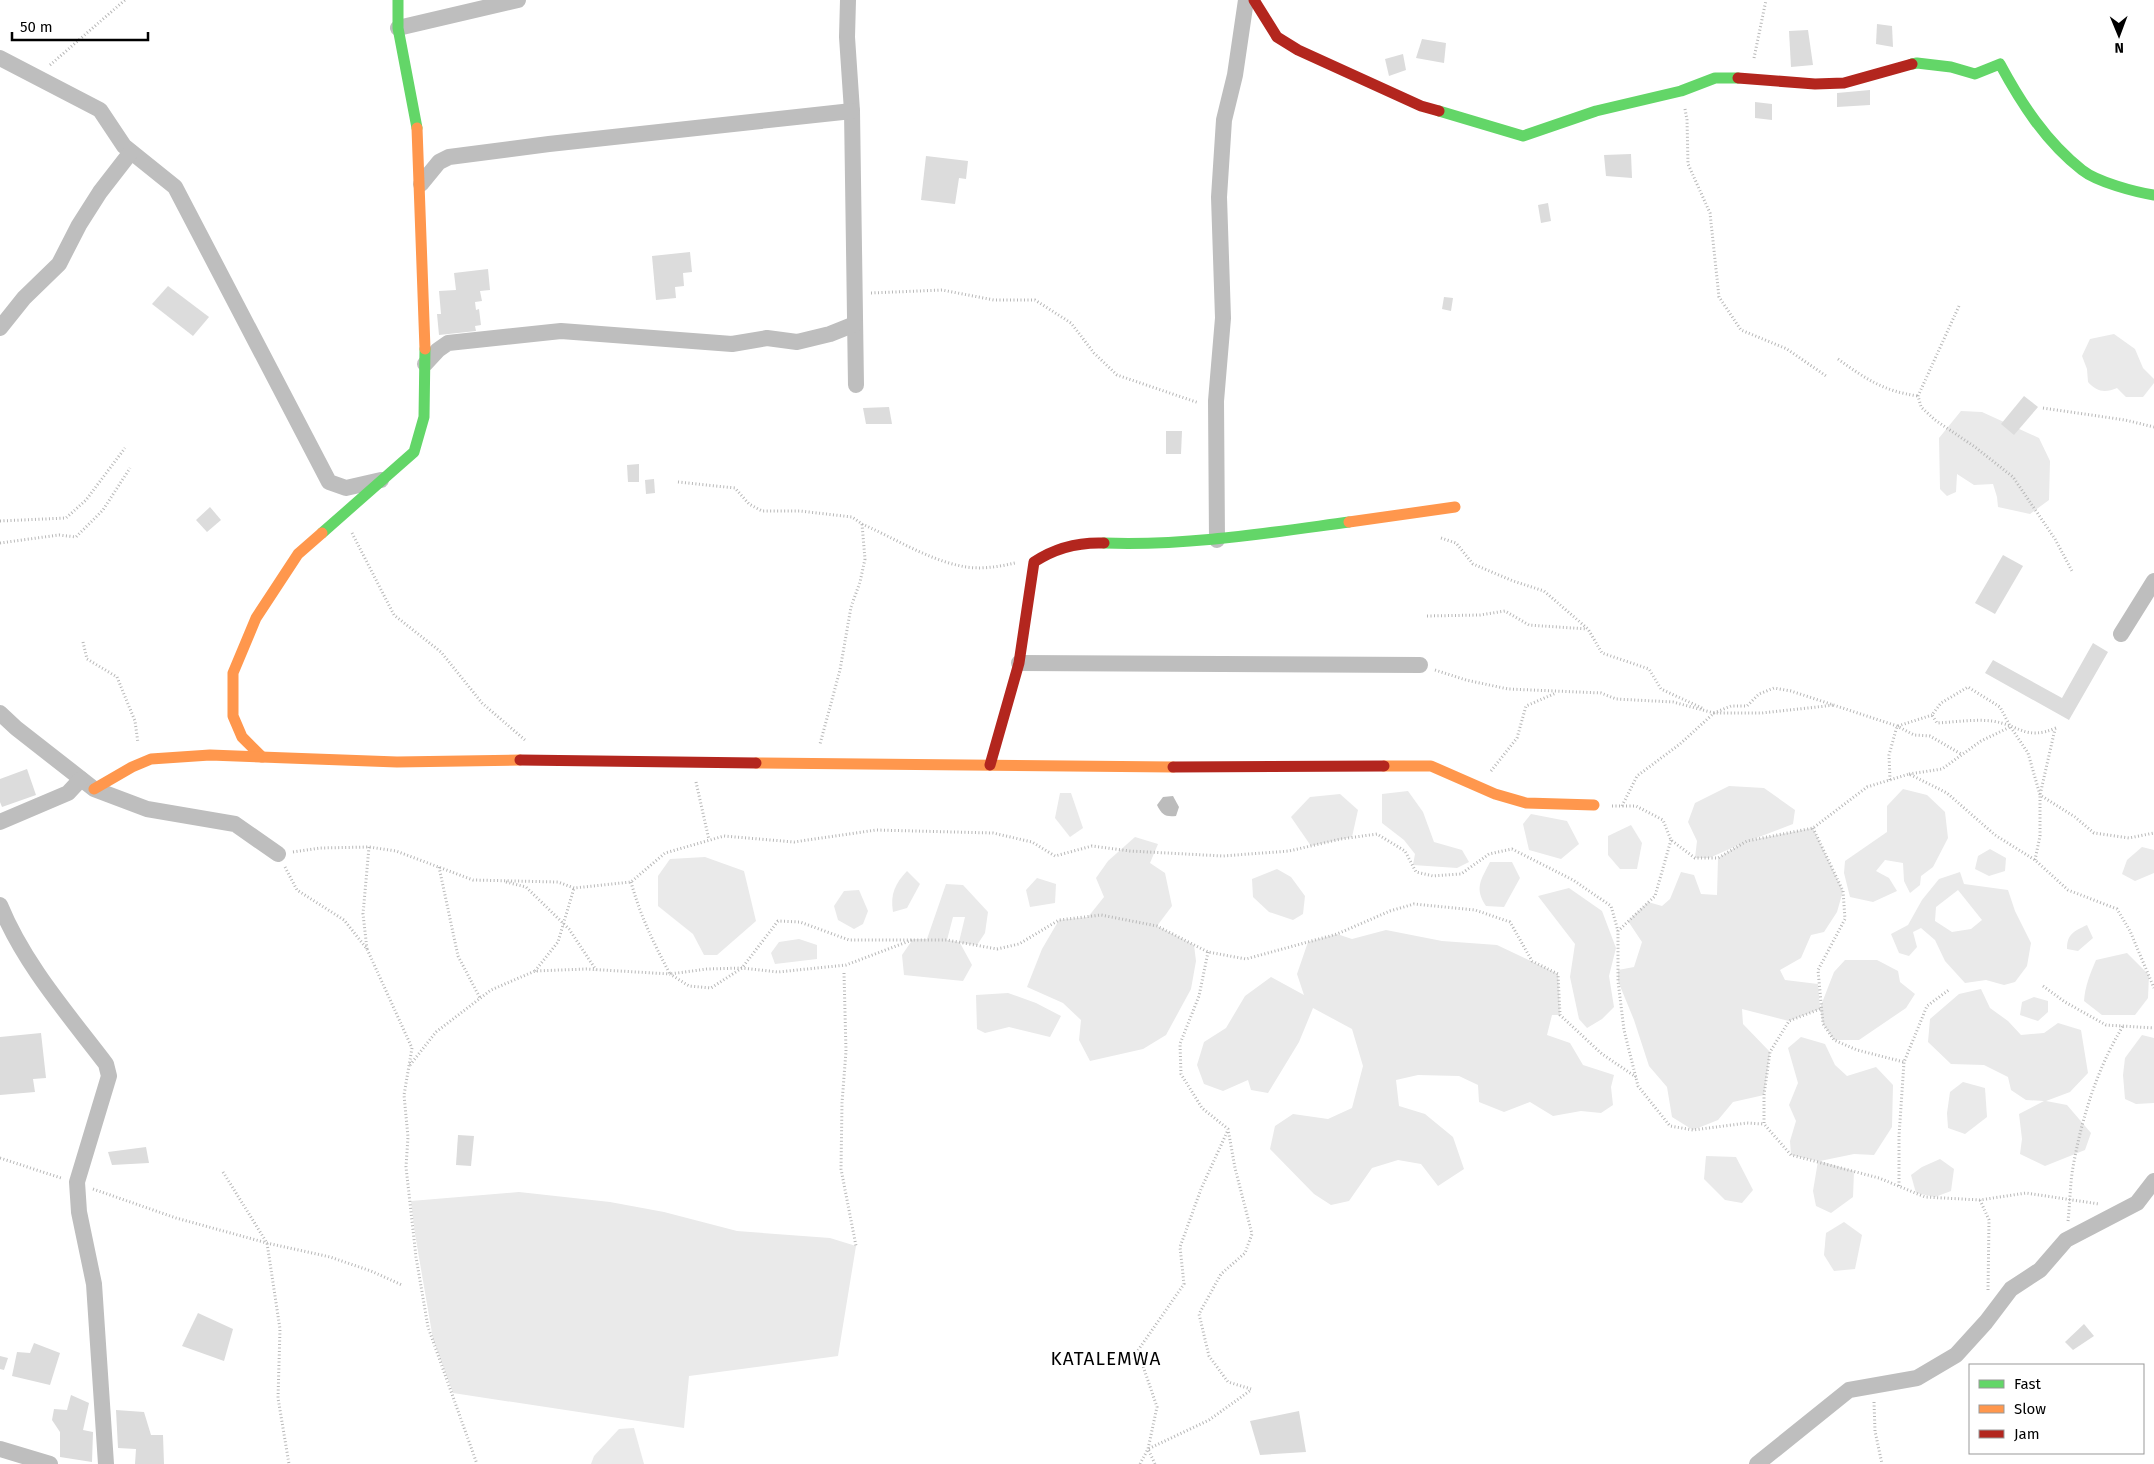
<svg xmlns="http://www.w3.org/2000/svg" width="2154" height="1464" viewBox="0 0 2154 1464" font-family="'Fira Sans',sans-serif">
<rect width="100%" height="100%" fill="#fff"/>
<g fill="#eaeaea" fill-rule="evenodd">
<path d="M2114 334 2135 349 2143 368 2154 379V383L2143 397H2126L2117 388C2105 393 2097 392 2088 382L2087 369 2082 356 2090 339Z"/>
<path d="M1961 411 1982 412 2039 438 2050 461 2049 500 2030 514 1998 507 1997 497 1993 484 1974 485 1957 474 1956 492 1947 496 1940 489 1939 438Z"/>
<path d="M1729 786 1764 788 1795 810 1793 824 1751 840 1813 828 1843 891 1837 912 1824 932 1811 935 1801 958 1780 970 1785 980 1818 984 1820 1008 1834 972 1845 960H1877L1898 971 1900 982 1915 994 1906 1008 1859 1040H1834L1823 1024 1820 1009 1789 1021 1742 1009 1743 1024 1770 1052 1764 1095 1733 1102 1718 1120 1693 1130 1672 1117 1667 1087 1649 1066 1634 1020 1618 981V970L1634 967 1642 942 1628 921 1648 902 1662 906 1670 899 1681 872 1694 875 1701 894 1717 895 1718 858 1741 844 1709 858H1695L1697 841 1688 822 1695 803Z"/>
<path d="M1903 789 1927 795 1945 812 1948 838 1933 867 1921 876 1920 885 1910 893 1904 881 1903 863 1885 860 1876 871 1889 878 1897 891 1873 902 1850 897 1844 873 1845 861 1887 832V806Z"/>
<path d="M1408 791 1423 812 1434 842 1462 850 1469 862 1457 868 1413 865 1415 854 1404 840 1382 823V794Z"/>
<path d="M1060 793H1071L1083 828 1070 837 1055 818Z"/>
<path d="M1340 794 1358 810 1352 837 1311 846 1291 817 1310 797Z"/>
<path d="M1531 814 1567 821 1579 844 1561 859 1529 850 1523 824Z"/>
<path d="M1631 825 1642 843 1637 869H1620L1608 855V836Z"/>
<path d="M1135 837 1158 844 1150 863 1165 873 1172 906 1157 926 1194 945 1196 961 1191 989 1166 1035 1143 1049 1090 1061 1079 1040 1081 1020 1063 1003 1027 987 1042 949 1059 920 1088 917 1104 897 1096 878 1108 861Z"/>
<path d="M2142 847 2154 850V873L2135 881 2122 874 2127 860Z"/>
<path d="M1990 849 2006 858 2005 871 1989 876 1975 869 1978 856Z"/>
<path d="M705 857 744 871 756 921 717 955H704L693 934 658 906V876L670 859Z"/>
<path d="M1490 862H1512L1520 878 1504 907 1486 906C1474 888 1481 880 1490 862Z"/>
<path d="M1277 869 1291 877 1305 896 1303 914 1293 920 1269 912 1253 897 1252 879Z"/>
<path d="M907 871 920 884 907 908 893 912C890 894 895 884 907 871Z"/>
<path d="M1960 872 1964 884 2008 890 2015 911 2031 943 2027 966 2015 982 2004 985 1986 980 1965 983 1945 961 1935 940 1921 928 1913 932 1917 947 1909 956 1899 953 1891 934 1908 925 1922 900 1939 879ZM1958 890 1982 920 1971 929 1952 932 1935 921 1936 907Z"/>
<path d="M1037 878 1056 884 1055 903 1030 907 1026 890Z"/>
<path d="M946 884 963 885 988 912 985 933 977 945 960 943 972 965 963 981 904 975 902 955 913 939H927ZM953 917H965L959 942 947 940Z"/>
<path d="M1569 888 1602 911 1616 948 1609 976 1614 1007 1602 1019 1587 1028 1579 1019 1570 977 1575 944 1538 896Z"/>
<path d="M859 890 868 911 863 924 854 929 838 920 834 906 844 891Z"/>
<path d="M2087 925 2093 938 2078 951 2067 949C2067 934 2074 931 2087 925Z"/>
<path d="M1386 930 1442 941 1497 945 1558 974 1560 1015H1552L1547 1035 1570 1043 1583 1065 1614 1075 1611 1087 1613 1105 1601 1113 1581 1111 1553 1116 1530 1102 1504 1112 1479 1102 1478 1085 1459 1076 1418 1075 1396 1080 1399 1106 1425 1114 1453 1137 1464 1169 1438 1186 1421 1164 1398 1160 1372 1168 1349 1201 1331 1205 1314 1194 1270 1149 1275 1126 1293 1114 1328 1119 1352 1108 1363 1066 1352 1029 1313 1008 1299 1042 1268 1093 1251 1090 1248 1080 1223 1091 1204 1084 1197 1065 1204 1042 1226 1028 1245 996 1271 977 1304 995 1297 974 1308 942 1337 934 1352 939Z"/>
<path d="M799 939 817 945V959L775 964 771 953 779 942Z"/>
<path d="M2127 953 2149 975 2148 998 2135 1015H2102L2084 1001C2085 986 2090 974 2096 960Z"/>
<path d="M1981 989 1990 1008 2008 1021 2021 1035 2044 1033 2058 1023 2081 1030 2088 1073 2070 1092 2046 1101 2067 1105 2091 1133 2085 1150 2045 1166 2020 1154 2022 1139 2019 1114 2044 1101 2026 1100 2011 1090 2008 1077 1984 1065 1951 1064 1928 1042 1930 1019 1959 994Z"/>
<path d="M1008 993 1036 1003 1061 1016 1050 1037 1009 1027 985 1033 977 1029 976 995Z"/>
<path d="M2034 997 2048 1001V1012L2038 1021 2020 1015 2022 1002Z"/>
<path d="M2142 1035 2154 1038V1103L2136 1104 2125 1099 2123 1075 2125 1058Z"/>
<path d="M1801 1037 1825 1044 1835 1065 1847 1076 1876 1067 1893 1085 1892 1127 1874 1155 1854 1154 1820 1161 1854 1171 1853 1197 1831 1213 1816 1206 1813 1191 1818 1161 1791 1155 1790 1141 1796 1121 1789 1105 1798 1083 1788 1048Z"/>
<path d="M1963 1082 1985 1088 1987 1117 1965 1134 1948 1128 1947 1113 1950 1092Z"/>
<path d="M1706 1156 1736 1157 1753 1190 1742 1203 1725 1200 1704 1179Z"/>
<path d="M1940 1159 1954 1169 1951 1191 1935 1197 1916 1193 1911 1175 1922 1167Z"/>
<path d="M519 1192 610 1202 664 1212 737 1231 830 1238 856 1246 838 1356 689 1376 684 1428 453 1393 433 1339 415 1234 411 1201Z"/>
<path d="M1844 1222 1862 1235 1855 1269 1834 1271 1824 1255 1826 1233Z"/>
<path d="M634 1428 644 1464H591L594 1456 619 1429Z"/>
</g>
<path fill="#bcbcbc" d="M1173 796 1179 807 1176 816C1165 817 1162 815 1157 805L1163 797Z"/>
<g fill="#dcdcdc">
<path d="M1877 24 1892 26 1893 47 1876 44Z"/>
<path d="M1808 30 1813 65 1791 67 1789 31Z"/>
<path d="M1422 39 1446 43 1444 63 1416 58Z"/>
<path d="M1403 54 1406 70 1389 76 1385 59Z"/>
<path d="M1870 90V105L1837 107V93Z"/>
<path d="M1755 102 1772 104V120L1755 118Z"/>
<path d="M1631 154 1632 178 1606 176 1604 155Z"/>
<path d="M926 156 968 161 966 179 959 178 955 204 921 200Z"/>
<path d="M1548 203 1551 221 1541 223 1538 205Z"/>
<path d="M690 252 692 272 683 273 684 286 675 287 676 298 656 300 652 256Z"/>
<path d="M488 269 490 290 480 291 482 301 475 302 476 310 479 309 481 325 475 326 476 331 439 335 437 314H441L439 291 456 290 454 273Z"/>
<path d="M168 286 209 317 193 336 152 304Z"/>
<path d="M1444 297 1453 298 1451 311 1442 309Z"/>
<path d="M2024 396 2038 407 2014 435 2001 424Z"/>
<path d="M889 407 892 424H866L863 408Z"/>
<path d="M1166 431H1182L1181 454H1166Z"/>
<path d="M639 464V482H628L627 465Z"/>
<path d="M654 479 655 493 646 494 645 480Z"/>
<path d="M210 507 221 520 207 532 196 520Z"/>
<path d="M2003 555 2023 566 1995 614 1975 603Z"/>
<path d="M2093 643 2108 652 2069 720 1985 673 1993 660 2062 698Z"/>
<path d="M27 769 36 795 2 807 0 802V779Z"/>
<path d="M41 1033 46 1078 33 1079 35 1092 0 1095V1037Z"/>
<path d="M458 1135 474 1136 471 1166 456 1165Z"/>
<path d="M146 1147 149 1163 112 1165 108 1152Z"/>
<path d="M198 1313 233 1329 224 1361 182 1346Z"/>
<path d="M2084 1324 2094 1336 2073 1350 2065 1342Z"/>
<path d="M34 1343 60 1353 50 1385 12 1376 17 1352 30 1353Z"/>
<path d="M0 1356 8 1358 4 1370 0 1369Z"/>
<path d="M71 1395 89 1403 83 1430 93 1432 92 1462 60 1457V1432L52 1420 54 1409 67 1410Z"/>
<path d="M116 1410 144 1412 151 1435H163L164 1464H135L136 1449 118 1448Z"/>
<path d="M1299 1411 1306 1452 1260 1455 1250 1421Z"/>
</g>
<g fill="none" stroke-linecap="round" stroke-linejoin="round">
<g stroke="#b8b8b8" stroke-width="3" stroke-dasharray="1 2.5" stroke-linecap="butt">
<path d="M1754 58 1766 0"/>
<path d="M50 65 125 0"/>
<path d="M1685 109 1687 120 1688 164 1710 213 1719 297 1741 330 1787 349 1826 376"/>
<path d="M871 293 942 290 994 300H1035L1071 323 1094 353 1117 375 1199 403"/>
<path d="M1959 306 1918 396 1921 407 1935 420 1975 447 2013 477 2055 539 2072 571"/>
<path d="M1838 359C1866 379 1883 391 1918 396"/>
<path d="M2043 408 2125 420 2154 427"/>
<path d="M678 482 735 488 749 504 762 511H800L852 517 862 524 865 559 860 582 851 607 840 670 820 744"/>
<path d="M0 521 66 518 86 500 125 448"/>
<path d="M862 524C894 538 927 559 961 566 978 570 998 567 1015 563"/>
<path d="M352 533 394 615 441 652 482 703 525 740"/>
<path d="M1441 538 1456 543 1473 564 1513 581 1544 591 1588 629 1602 653 1649 669 1661 689 1704 709"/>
<path d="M0 543 59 535 76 537 103 510 130 468"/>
<path d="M1427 616 1480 615 1505 611 1529 625 1587 629"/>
<path d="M83 642 87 659 117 677 135 721 138 743"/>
<path d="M1435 670 1466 680 1508 689 1601 693 1616 699 1673 702 1714 713H1762L1835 705"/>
<path d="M1898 726 1932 715"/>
<path d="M2056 728C2025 741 2020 725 1992 721 1975 719 1955 722 1937 723L1932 715 1941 703 1968 687 2000 707 2010 726 2028 753 2040 795 2075 817 2094 833 2129 838 2154 833"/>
<path d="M1491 771 1517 738 1526 706 1556 693"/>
<path d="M1909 774 1942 769 1981 741 2010 727"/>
<path d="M1890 780 1889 755 1897 726"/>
<path d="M696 782 709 840"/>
<path d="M1612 806H1636L1663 820 1671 840 1695 858H1718L1747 841 1813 828 1867 787 1909 774 1947 793 1995 835 2035 860 2068 890 2117 909 2130 931 2154 988"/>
<path d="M1622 806 1637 776 1680 744 1714 713 1731 706H1747L1759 694 1774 688 1791 691 1897 726 1914 735 1930 736 1961 754"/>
<path d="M1813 828 1843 891 1845 919 1818 970 1823 1024 1834 1040 1857 1050 1904 1062"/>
<path d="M1671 840 1655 896 1618 931V981L1624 1030 1638 1086 1670 1126 1693 1130 1747 1123 1764 1124"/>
<path d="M293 852 320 848 369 847 396 851 473 880 558 882 574 888 631 882 665 853 724 836 794 842 876 830 993 833 1032 842 1055 856 1092 846 1130 851 1223 856 1289 851 1341 839 1377 834 1405 851 1416 872 1433 876 1461 874 1489 854 1512 849 1573 880 1611 906 1618 931"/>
<path d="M2035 860 2040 836V795L2055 729"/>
<path d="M285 867 297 890 344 920 367 949 412 1048 404 1095 408 1137 406 1167 416 1257 428 1327 477 1464"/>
<path d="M439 867 458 956 480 998"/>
<path d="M506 882 526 887 569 929 596 970"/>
<path d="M631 882C640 915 654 944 670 974L707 969 742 968 778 972 846 965 912 940"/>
<path d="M367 949 363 914 369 847"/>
<path d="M1208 952 1199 996 1180 1044 1181 1074 1202 1108 1228 1129 1235 1168 1252 1234 1245 1253 1221 1274 1199 1314 1209 1356 1228 1382 1251 1389"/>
<path d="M535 971 558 942 574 888"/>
<path d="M844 973 846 1051 842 1103 841 1169 856 1246"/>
<path d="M2043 986 2065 1002 2106 1025 2154 1028"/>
<path d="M1820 1009 1789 1021 1770 1052 1764 1095V1124L1791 1155 1879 1178 1925 1197 1980 1200 2026 1193 2099 1204"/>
<path d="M410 1065 436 1032 491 990 535 971 586 969 670 974 689 986 711 988 742 968 778 921 800 922 849 940H947L997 949 1019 944 1059 920 1101 915 1157 926 1208 952 1246 959 1337 934 1390 911 1414 904 1475 910 1510 922 1532 961 1558 974 1560 1015 1602 1054 1636 1077"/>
<path d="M0 1158 61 1178"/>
<path d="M223 1172 267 1243 280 1329 278 1398 289 1464"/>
<path d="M1899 1186V1136L1904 1062 1927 1006 1950 989"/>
<path d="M93 1189 176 1218 267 1243 330 1257 371 1271 402 1285"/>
<path d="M1980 1200 1989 1220 1988 1291"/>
<path d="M2068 1221C2070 1203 2070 1184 2073 1167 2082 1117 2097 1069 2123 1026"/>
<path d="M1132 1359 1184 1284 1180 1247 1201 1189 1228 1130"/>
<path d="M1874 1402 1875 1431 1882 1464"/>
<path d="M1140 1464 1148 1449 1157 1407 1143 1366"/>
<path d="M1155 1464 1148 1449 1209 1420 1251 1390"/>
</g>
<g stroke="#bebebe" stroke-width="16">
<path d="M848 0 847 37 852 111 856 385"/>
<path d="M398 28 518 0"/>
<path d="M0 58 100 110 124 146 175 187 329 482 346 488 381 480"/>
<path d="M421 184 439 162 449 157 549 144 852 111"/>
<path d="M0 328 24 298 59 264 79 225 100 192 131 152"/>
<path d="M425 364 438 350 448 343 561 331 732 344 767 338 797 342 830 334 855 324"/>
<path d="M1217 540 1216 401 1223 318 1219 197 1224 120 1235 75 1246 0"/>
<path d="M2121 634 2154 581"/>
<path d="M1019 663 1420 665"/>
<path d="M0 713 16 728 94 789 147 809 235 824 278 854"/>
<path d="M0 822 68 793 81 779"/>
<path d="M0 905C24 964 68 1014 106 1064L109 1076 77 1182 79 1212 94 1284 106 1464"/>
<path d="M0 1449 50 1464"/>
<path d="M1757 1464 1849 1390 1917 1378 1956 1355 1986 1322 2011 1289 2040 1270 2066 1240 2137 1203 2154 1181"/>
</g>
<g stroke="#63d668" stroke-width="11">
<path d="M398 0V28L417 128"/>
<path d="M1912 64 1917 63 1951 67 1975 74 2000 64C2021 103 2046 142 2082 170 2097 182 2135 192 2154 195"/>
<path d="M1439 111 1523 136 1596 111 1681 91 1715 78H1738"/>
<path d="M322 533 414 452 424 417 425 349"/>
<path d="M1104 543C1187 546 1267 533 1349 522"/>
</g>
<g stroke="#ff974d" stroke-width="11">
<path d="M417 128 425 349"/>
<path d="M1349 522 1455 507"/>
<path d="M262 757 242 737 233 716V673L256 618 298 554 322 533"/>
<path d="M756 763 1173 767"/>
<path d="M1384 766H1431L1495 794 1526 803 1594 805"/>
<path d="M94 789 132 767 151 759 210 755 397 762 520 760"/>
</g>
<g stroke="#b3261e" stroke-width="11">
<path d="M1254 0 1277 37 1298 50 1421 106 1439 111"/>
<path d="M1738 78 1815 84 1844 83 1912 64"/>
<path d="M520 760 756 763"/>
<path d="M990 765 1019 663 1034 562C1055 548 1078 542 1104 543"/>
<path d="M1173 767 1384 766"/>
</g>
</g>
<g text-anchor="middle" stroke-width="4" stroke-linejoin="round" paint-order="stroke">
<g font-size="19" letter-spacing="1" fill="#000" stroke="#fff">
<text x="1106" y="1365">KATALEMWA</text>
</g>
</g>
<rect x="1969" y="1364" width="175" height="90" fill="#ffffff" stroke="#999999"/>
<rect x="1979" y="1380" width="25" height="8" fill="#63d668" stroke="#999999"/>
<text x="2014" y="1389" font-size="15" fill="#000000">Fast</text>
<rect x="1979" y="1405" width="25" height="8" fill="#ff974d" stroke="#999999"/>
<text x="2014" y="1414" font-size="15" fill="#000000">Slow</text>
<rect x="1979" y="1430" width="25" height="8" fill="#b3261e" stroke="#999999"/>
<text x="2014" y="1439" font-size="15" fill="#000000">Jam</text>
<g transform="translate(2119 35) rotate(179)" stroke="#ffffff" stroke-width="4" paint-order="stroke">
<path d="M0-4L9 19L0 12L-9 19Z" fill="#000000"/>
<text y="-8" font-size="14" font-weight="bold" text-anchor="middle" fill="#000000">N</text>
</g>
<path d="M12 32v8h136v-8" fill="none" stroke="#000000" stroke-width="2.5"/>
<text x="20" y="32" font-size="15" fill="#000000" stroke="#ffffff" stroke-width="4" paint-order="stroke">50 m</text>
</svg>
